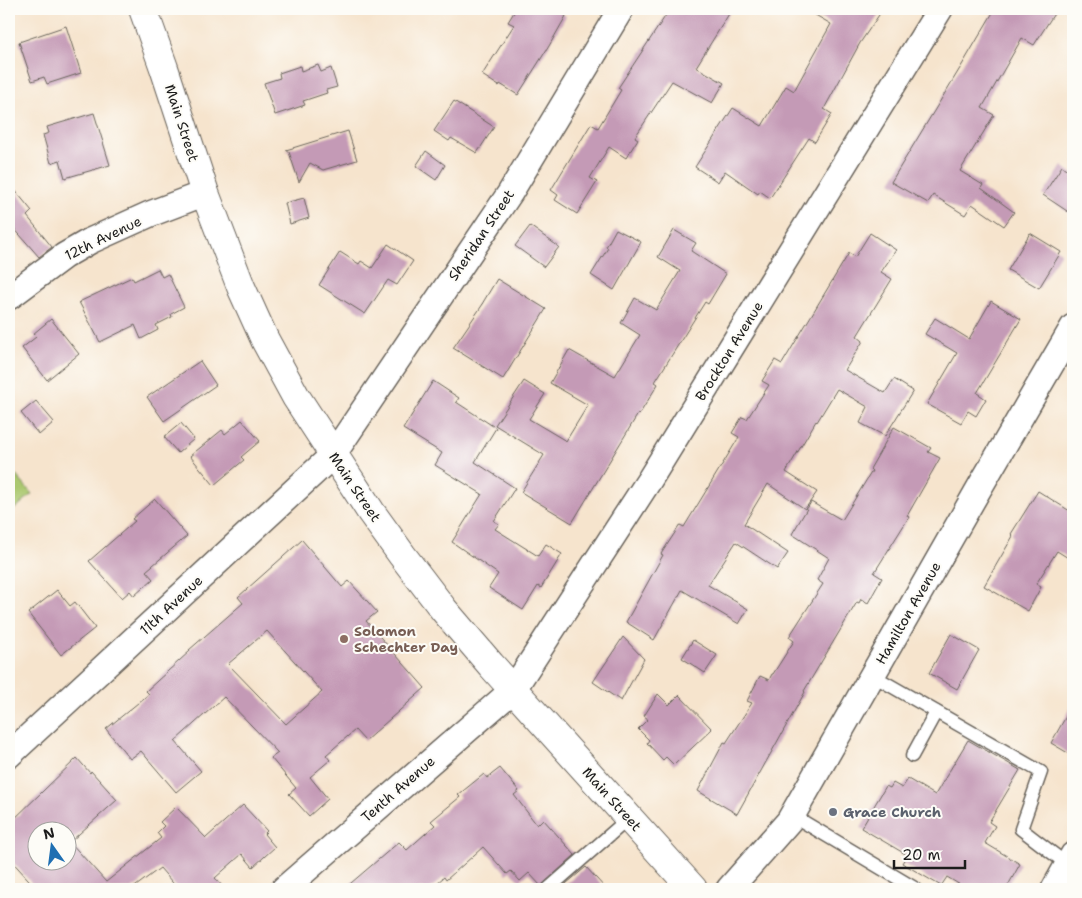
<svg xmlns="http://www.w3.org/2000/svg" width="1082" height="898" viewBox="0 0 1082 898" font-family="'Shantell Sans',sans-serif">
<rect width="100%" height="100%" fill="#fdfcf7"/>
<filter id="ink" filterUnits="userSpaceOnUse"><feTurbulence type="fractalNoise" baseFrequency=".02" numOctaves="2"/><feDisplacementMap in="SourceGraphic" scale="10" xChannelSelector="R" yChannelSelector="G"/><feConvolveMatrix kernelMatrix="1 2 1 2 8 2 1 2 1" color-interpolation-filters="sRGB"/></filter>
<filter id="wash" filterUnits="userSpaceOnUse"><feTurbulence type="fractalNoise" baseFrequency=".0096" numOctaves="4" result="noise"/><feDisplacementMap in="SourceGraphic" scale="20" xChannelSelector="R" yChannelSelector="G"/><feGaussianBlur stdDeviation="1.12" result="paint"/><feColorMatrix in="noise" values="0 0 0 0 0 0 0 0 0 0 0 0 0 0 0 0 0 1.4 0 .05"/><feComposite in="paint" operator="in"/></filter>
<g filter="url(#wash)">
<rect width="100%" height="100%" fill="#f6e4cd"/>
<path fill="#abc86f" stroke="#647246" d="M9 467 32 494 9 514Z"/>
<g id="blocks">
<g fill="#c49ab6" fill-rule="evenodd">
<path d="M516 9H555L566 16 549 46 518 95 500 84 499 86 482 75 514 25 508 22Z"/>
<path d="M670 9H732L696 67 724 83 712 103 672 81 635 137 638 139 626 158 609 147 590 178 597 182 577 214 555 200 558 195 551 190 591 124 598 128 621 90 618 88Z"/>
<path d="M805 9H883L860 43 824 109 832 114 815 142 809 138 770 198 760 191 758 194 725 171 718 182 695 167 733 108 762 126 786 86 794 91 831 24Z"/>
<path d="M995 9H1057L1034 45 1022 38 982 108 994 115 960 171 983 185 981 188 1014 212 1004 226 972 204 965 215 933 195 928 203 891 182 962 65Z"/>
<path d="M66 26 81 73 47 84 44 77 32 81 19 42Z"/>
<path d="M318 65 321 72 331 68 337 87 326 90 327 93 303 101 305 105 275 115 264 83 280 78 279 73 300 66 301 71Z"/>
<path d="M454 101 494 127 477 153 451 138 449 141 434 131Z"/>
<path d="M94 113 110 165 65 178 60 160 51 163 43 135 49 133 47 127Z"/>
<path d="M348 131 357 160 323 170 310 163 299 182 289 152 286 150Z"/>
<path d="M426 151 445 165 436 180 416 166Z"/>
<path d="M1062 166 1073 174V215L1043 195Z"/>
<path d="M9 183 32 211 27 216 52 247 39 257 13 227 9 230Z"/>
<path d="M304 198 309 218 290 224 285 203Z"/>
<path d="M530 226 559 247 544 267 515 246Z"/>
<path d="M616 229 641 242 614 290 591 275 608 248 606 247Z"/>
<path d="M674 230 696 243 691 251 726 274 708 304 705 302 655 382 658 384 639 415 638 414 572 523 521 492 544 455 495 425 524 381 545 394 529 419 566 441 588 405 550 383 569 350 615 376 640 335 621 323 635 298 656 310 680 271 658 257Z"/>
<path d="M870 233 896 250 881 272 892 279 857 336 863 341 845 370 885 393 894 379 913 391 885 436 860 423 868 407 837 389 817 422 816 421 786 472 817 492 805 509 768 484 744 524 788 553 777 569 736 542 708 585 748 609 739 624 682 590 654 640 626 622 663 555 661 554 680 525 684 527 739 437 732 433 742 417 747 419 769 385 762 381 775 360 782 364 849 253 855 257Z"/>
<path d="M1030 233 1061 252 1039 288 1008 270Z"/>
<path d="M388 244 413 261 397 285 388 280 365 314 319 285 340 252 359 264 361 261 372 268Z"/>
<path d="M158 269 162 277 168 274 184 307 171 314 172 317 156 325 158 330 141 339 135 325 100 342 79 302 132 277 134 281Z"/>
<path d="M497 279 546 309 503 379 453 348 483 304H482Z"/>
<path d="M991 301 1021 319 977 393 986 399 976 416 968 411 961 423 927 404 957 353 925 334 935 318 969 339Z"/>
<path d="M51 319 79 354 47 380 22 348 36 337 33 334Z"/>
<path d="M200 361 216 385 164 421 147 397Z"/>
<path d="M433 381 459 398 456 402 496 428 475 462 515 488 494 521 499 524 495 529 538 556 546 544 562 554 541 588 538 586 523 610 489 588 498 574 452 542 482 494 435 465 442 453 403 429Z"/>
<path d="M36 401 54 422 39 435 21 413Z"/>
<path d="M242 420 260 441 241 457 244 460 214 485 190 456 222 430 225 434Z"/>
<path d="M181 423 194 439 178 453 164 437Z"/>
<path d="M894 427 931 448 928 452 940 458 907 516 909 517 874 573 882 578 868 603 861 599 859 603 857 602 804 691 805 692 737 814 698 791 724 742 726 743 752 703 747 701 760 676 769 680 772 674H773L794 641 789 637 823 584 817 580 829 558 792 534 811 502 842 520 872 471 870 469Z"/>
<path d="M1038 491 1073 513V561L1057 551 1036 584 1041 587 1028 611 984 586 1013 536 1011 534Z"/>
<path d="M155 499 187 536 146 571 153 579 134 596 130 591 122 598 89 561 135 521 132 519Z"/>
<path d="M302 540 342 587 349 581 377 612 366 621 425 688 365 741 355 730 326 755 330 760 310 777 328 799 309 816 289 794 296 788 271 758 278 753 224 697 175 741 201 771 176 792 141 751 130 759 106 729 149 694 146 691 190 651 189 650 243 603 238 597ZM267 631 322 692 286 724 228 664Z"/>
<path d="M57 590 70 606 75 602 95 628 61 655 28 613Z"/>
<path d="M951 634 979 650 957 689 929 673Z"/>
<path d="M623 637 644 659 621 701 593 682Z"/>
<path d="M693 640 717 655 705 673 682 658Z"/>
<path d="M658 694 669 705 679 695 712 729 674 765 666 757 663 760 647 743 649 740 638 729 648 719 644 716Z"/>
<path d="M1073 704V756L1051 743Z"/>
<path d="M968 740 1020 770 989 822 995 826 985 843 1020 864 1006 889H967L947 877 941 886 902 863 907 855 861 828 886 786 890 788 893 783 902 788 908 779 935 795Z"/>
<path d="M77 758 90 773 91 771 117 800 70 842 106 882 161 838 157 833 164 826 160 822 176 807 206 838 243 805 267 831 264 834 275 847 253 867 242 854 215 878 225 889H178L160 868 132 889H37L9 858V824ZM38 830H68V860H38Z"/>
<path d="M500 768 519 791 514 795 537 825 543 819 575 855 541 886 529 873 520 881 511 871 507 874 483 847 446 880 444 877 430 889H344L399 842 407 850 435 825 431 821 460 797 458 795 484 774 487 778Z"/>
<path d="M586 867 606 889H560Z"/>
</g>
</g>
</g>
<g filter="url(#ink)">
<use href="#blocks" fill-opacity="0" stroke="#68625a" stroke-width="1"/>
<g fill="none" stroke-linecap="round" stroke-linejoin="round">
<defs>
<g id="lane">
<path d="M872 675 1041 772 1021 829 1068 865"/>
<path d="M912 756 936 712"/>
<path d="M792 815 916 889"/>
<path d="M548 889 629 818"/>
</g>
<g id="street">
<path d="M9 297 64 256 90 241 150 214 205 193"/>
<path d="M9 755 333 455 510 193 621 9"/>
<path d="M284 889 513 690 650 479 940 9"/>
<path d="M729 889 789 821 981 485 1073 327"/>
<path d="M1054 889 1073 855"/>
</g>
<path id="primary" d="M143 9 164 68 205 193 241 287 265 340 296 397 371 512 402 555 444 610 491 665 693 889"/>
</defs>
<use href="#lane" stroke="#68625a" stroke-width="15"/>
<use href="#street" stroke="#68625a" stroke-width="28"/>
<use href="#primary" stroke="#68625a" stroke-width="30"/>
<use href="#lane" stroke="#fff" stroke-width="12"/>
<use href="#street" stroke="#fff" stroke-width="25"/>
<use href="#primary" stroke="#fff" stroke-width="28"/>
</g>
</g>
<circle fill="#8d6e63" stroke="#fdfcf7" stroke-width="2" cx="344" cy="639" r="5"/>
<circle fill="#6b7280" stroke="#fdfcf7" stroke-width="2" cx="833" cy="812" r="5"/>
<g text-anchor="middle" stroke-width="4" stroke-linejoin="round" paint-order="stroke">
<g font-size="14" fill="#1c1c1c" stroke="#fdfcf7">
<text transform="translate(182 123) rotate(72)" y="5">Main Street</text>
<text transform="translate(481 235) rotate(-56)" y="5">Sheridan Street</text>
<text transform="translate(103 238) rotate(-26)" y="5">12th Avenue</text>
<text transform="translate(729 351) rotate(-58)" y="5">Brockton Avenue</text>
<text transform="translate(355 487) rotate(56)" y="5">Main Street</text>
<text transform="translate(171 605) rotate(-43)" y="5">11th Avenue</text>
<text transform="translate(908 613) rotate(-60)" y="5">Hamilton Avenue</text>
<text transform="translate(398 789) rotate(-41)" y="5">Tenth Avenue</text>
<text transform="translate(612 799) rotate(48)" y="5">Main Street</text>
</g>
<g font-size="14" font-weight="bold" fill="#785e54" stroke="#fdfcf7" text-anchor="start">
<text x="354" y="636">Solomon<tspan x="354" dy="16">Schechter Day</tspan></text>
</g>
<g font-size="14" font-weight="bold" fill="#5b616d" stroke="#fdfcf7" text-anchor="start">
<text x="843" y="817">Grace Church</text>
</g>
</g>
<rect width="1082" height="898" fill="none" stroke="#fdfcf7" stroke-width="30"/>
<g transform="translate(52 846) rotate(346)"><circle r="24" fill="#fdfcf7" stroke="#a3a29f"/>
<path d="M0-4L9 19L0 12L-9 19Z" fill="#1f6fb2"/>
<text y="-8" font-size="14" font-weight="bold" text-anchor="middle" fill="#1c1c1c">N</text>
</g>
<path d="M894 860v8h71v-8" fill="none" stroke="#1c1c1c" stroke-width="2.5"/>
<text x="902" y="860" font-size="15" fill="#1c1c1c" stroke="#fdfcf7" stroke-width="4" paint-order="stroke">20 m</text>
</svg>
